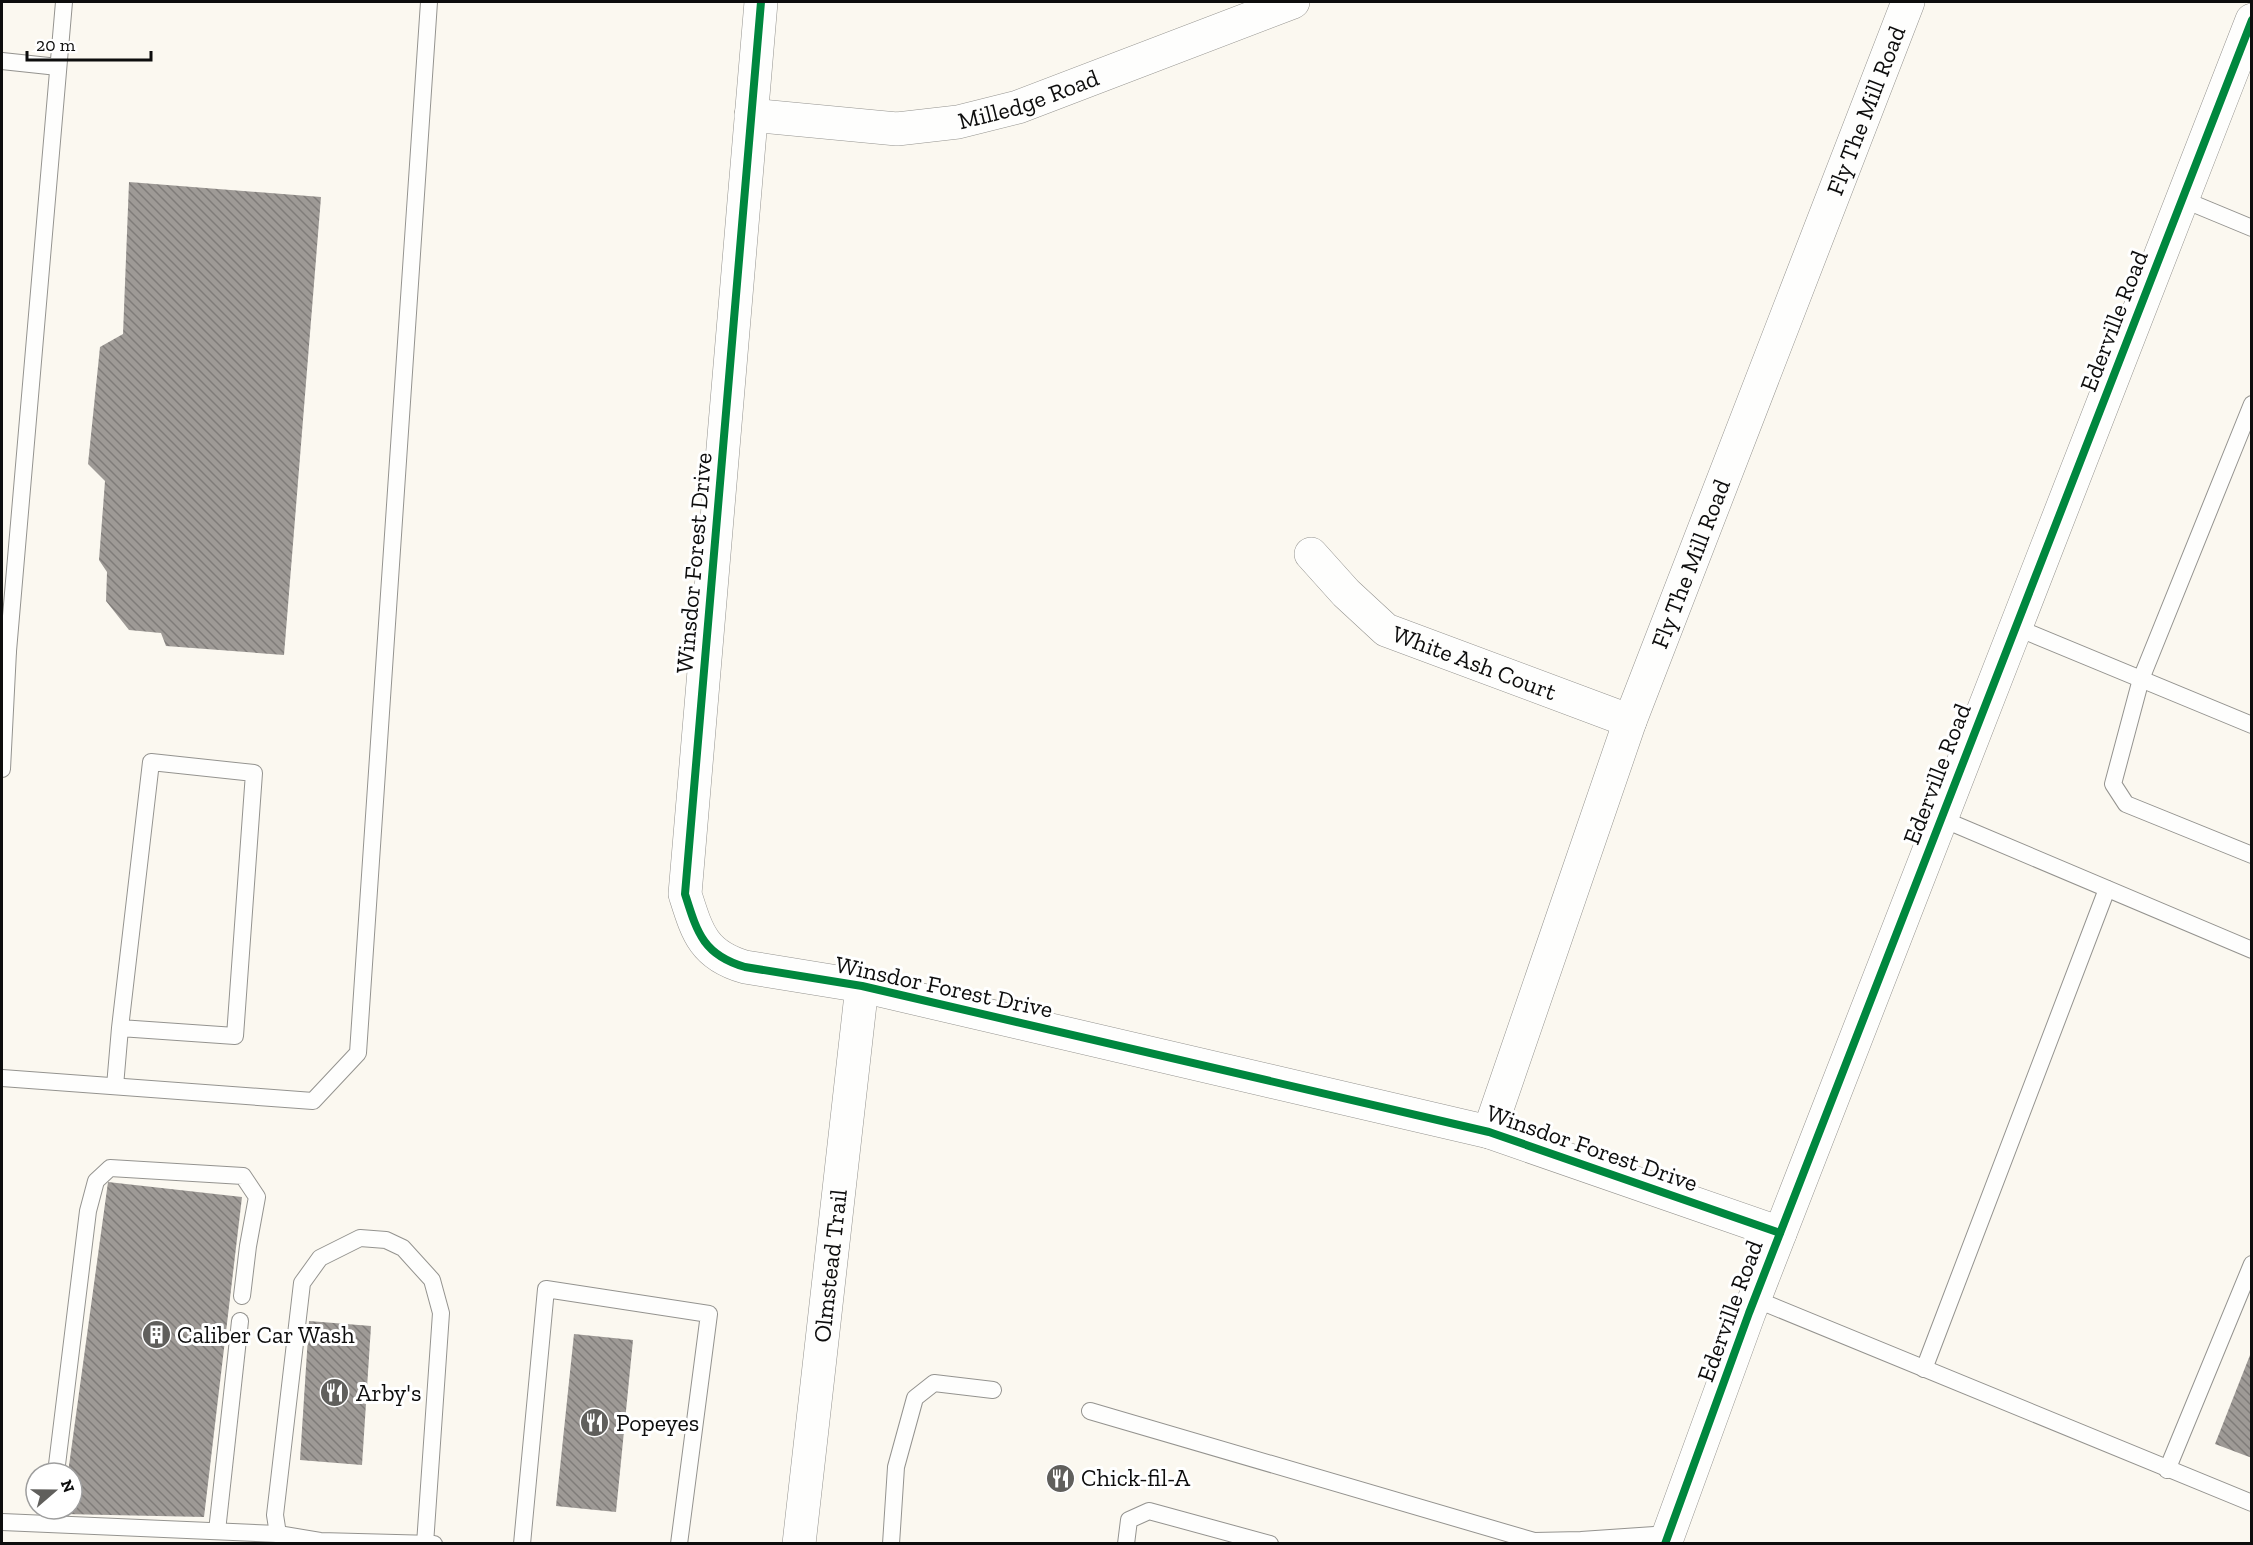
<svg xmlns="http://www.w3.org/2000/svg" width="2253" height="1545" viewBox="0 0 2253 1545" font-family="'Zilla Slab',serif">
<defs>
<pattern id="building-back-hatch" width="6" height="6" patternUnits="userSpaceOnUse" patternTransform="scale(1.5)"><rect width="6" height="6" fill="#9e9a96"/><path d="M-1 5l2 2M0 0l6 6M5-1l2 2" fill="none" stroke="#7f7c79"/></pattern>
</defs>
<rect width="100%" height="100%" fill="#fbf8f0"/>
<g fill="url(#building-back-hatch)">
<path d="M129 182 321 197 284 655 166 646 161 633 129 630 106 601 107 572 99 560 105 481 88 464 100 347 123 334Z"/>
<path d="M108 1182 242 1197 204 1517 63 1514V1509H72V1473H68Z"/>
<path d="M309 1321 371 1326 362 1465 300 1460Z"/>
<path d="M574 1334 633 1340 616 1512 556 1506Z"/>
<path d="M2252 1350V1458L2215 1444Z"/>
</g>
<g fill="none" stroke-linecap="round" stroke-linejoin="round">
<defs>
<g id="service">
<path d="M2 61 58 67"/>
<path d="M2182 199 2252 228"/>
<path d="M2252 404 2141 679 2113 784 2126 804 2252 855"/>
<path d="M2015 627 2252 725"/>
<path d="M2 651H8L64 2"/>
<path d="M2 769 8 651"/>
<path d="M1940 818 2252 950"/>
<path d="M2 1078 313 1101 358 1053 429 2"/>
<path d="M115 1086 120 1028 235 1036 254 773 151 762 120 1028"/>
<path d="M1755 1299 2252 1503"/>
<path d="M1924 1369 2107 889"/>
<path d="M1090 1411 1534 1541"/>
<path d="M2167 1470 2252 1264"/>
<path d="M56 1473 88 1211 96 1181 110 1168 243 1176 257 1197 248 1246 242 1296"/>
<path d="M2 1522 278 1534 320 1541 434 1544"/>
<path d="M217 1531 240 1321"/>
<path d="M278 1534 275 1515 302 1283 320 1258 360 1238 386 1240 403 1248 432 1280 441 1313 425 1544"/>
<path d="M522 1544 546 1289 709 1314 679 1544"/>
<path d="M891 1544 896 1467 915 1398 934 1383 993 1390"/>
<path d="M1126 1544 1129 1520 1149 1511 1270 1544"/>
<path d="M1537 1544 1534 1541 1581 1540 1669 1534"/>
</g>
<g id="minor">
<path d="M761 2 685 894C697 932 703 955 745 967L862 986 1489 1132 1780 1233"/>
<path id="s1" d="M751 115 897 129 958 122 1018 107 1293 2"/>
<path id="s2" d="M1311 554 1346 593 1386 630 1630 721"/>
<path id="s3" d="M1489 1132 1630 721 1908 2"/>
<path id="s4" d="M799 1544 862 986"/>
</g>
<path id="tertiary" d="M1665 1544 1749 1313 2252 20"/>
</defs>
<use href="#service" stroke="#94938f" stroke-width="18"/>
<use href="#minor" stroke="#94938f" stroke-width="34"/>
<use href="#tertiary" stroke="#94938f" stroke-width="34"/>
<use href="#service" stroke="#fefefd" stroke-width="16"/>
<use href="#minor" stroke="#fefefd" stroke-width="33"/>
<use href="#tertiary" stroke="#fefefd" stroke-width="33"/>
<defs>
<g id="cycleway">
<path d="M761 2 685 894C697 932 703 955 745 967L862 986 1489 1132 1780 1233"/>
<path d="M1665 1544 1749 1313 2252 20"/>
</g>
</defs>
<use href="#cycleway" stroke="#fff" stroke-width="11"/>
<use href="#cycleway" stroke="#00873e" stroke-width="8"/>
</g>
<defs>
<symbol id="building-disc" viewBox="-11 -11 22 22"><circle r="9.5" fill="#605f5c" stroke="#fff"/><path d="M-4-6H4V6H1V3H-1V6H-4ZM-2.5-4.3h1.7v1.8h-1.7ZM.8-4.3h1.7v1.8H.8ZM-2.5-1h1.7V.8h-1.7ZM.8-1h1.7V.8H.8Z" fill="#fff"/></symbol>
<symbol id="restaurant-disc" viewBox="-11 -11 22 22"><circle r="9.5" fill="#605f5c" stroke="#fff"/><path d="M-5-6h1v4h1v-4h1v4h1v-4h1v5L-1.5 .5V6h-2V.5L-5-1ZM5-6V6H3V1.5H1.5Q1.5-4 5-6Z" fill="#fff"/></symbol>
</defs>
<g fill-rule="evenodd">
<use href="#building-disc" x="140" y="1318" width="33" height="33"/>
<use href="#restaurant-disc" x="318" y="1376" width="33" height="33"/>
<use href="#restaurant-disc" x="578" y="1406" width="33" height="33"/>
<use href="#restaurant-disc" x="1044" y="1462" width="33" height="33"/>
</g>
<g text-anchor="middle" stroke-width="6" stroke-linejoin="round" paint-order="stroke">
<g font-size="24" fill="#0d0d0d" stroke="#fff">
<text dy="8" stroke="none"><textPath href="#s1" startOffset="282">Milledge Road</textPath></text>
<text dy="8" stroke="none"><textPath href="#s3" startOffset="1089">Fly The Mill Road</textPath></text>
<text transform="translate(2114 321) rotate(-69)" y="8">Ederville Road</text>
<text transform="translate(694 563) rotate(-85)" y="8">Winsdor Forest Drive</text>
<text dy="8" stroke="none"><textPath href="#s3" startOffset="603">Fly The Mill Road</textPath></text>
<text dy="8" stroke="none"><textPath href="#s2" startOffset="201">White Ash Court</textPath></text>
<text transform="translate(1937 774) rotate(-69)" y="8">Ederville Road</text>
<text transform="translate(944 987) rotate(12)" y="8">Winsdor Forest Drive</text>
<text transform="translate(1592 1148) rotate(19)" y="8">Winsdor Forest Drive</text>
<text dy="8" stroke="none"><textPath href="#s4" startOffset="280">Olmstead Trail</textPath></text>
<text transform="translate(1730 1311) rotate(-70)" y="8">Ederville Road</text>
</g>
<g font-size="24" fill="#0d0d0d" stroke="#fff" text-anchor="start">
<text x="177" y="1343">Caliber Car Wash</text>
<text x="356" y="1401">Arby's</text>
<text x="616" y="1431">Popeyes</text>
<text x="1081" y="1486">Chick-fil-A</text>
</g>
</g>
<rect width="2253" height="1545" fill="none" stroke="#0d0d0d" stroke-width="6"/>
<g transform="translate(54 1491) rotate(70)"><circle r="28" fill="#ffffff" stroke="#9e9e9e" stroke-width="1.5"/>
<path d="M0-4.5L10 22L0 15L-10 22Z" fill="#605f5c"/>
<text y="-9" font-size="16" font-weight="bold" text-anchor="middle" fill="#0d0d0d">N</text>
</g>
<path d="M27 51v9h124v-9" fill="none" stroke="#0d0d0d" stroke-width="3"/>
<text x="36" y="51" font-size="18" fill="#0d0d0d" stroke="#ffffff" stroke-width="4.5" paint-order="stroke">20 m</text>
</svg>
